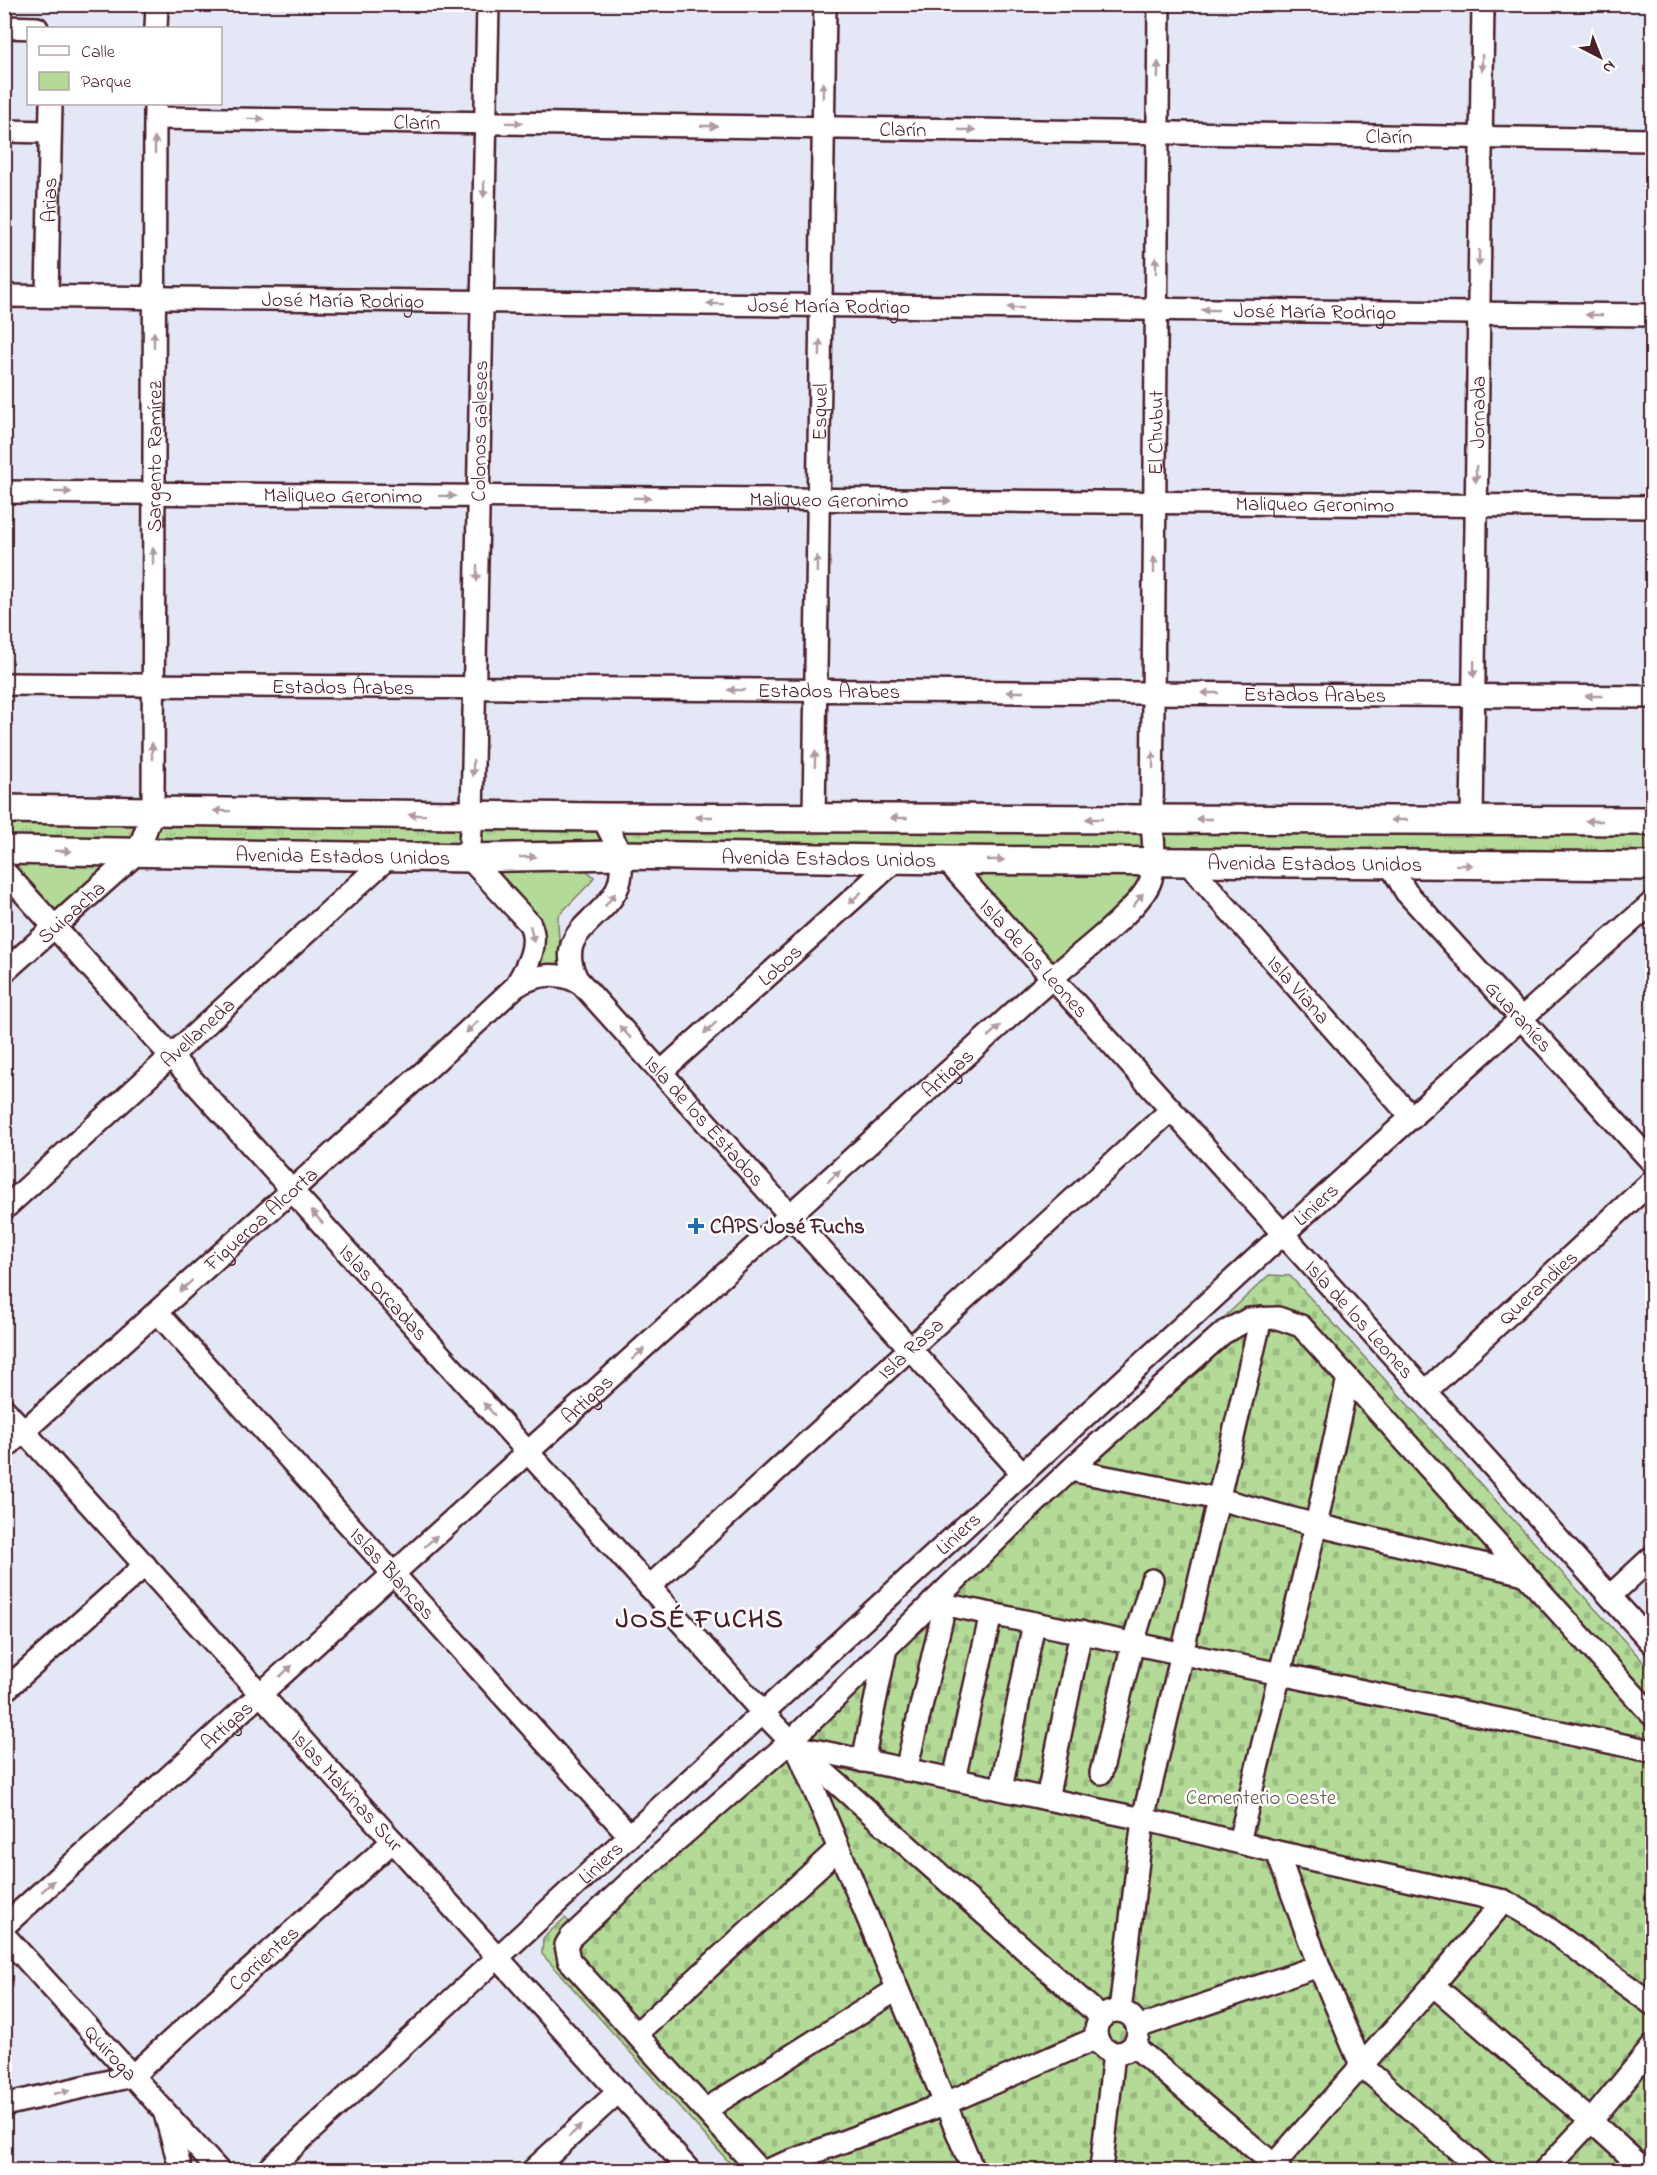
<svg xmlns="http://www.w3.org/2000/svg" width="1657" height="2175" viewBox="0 0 1657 2175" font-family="'Indie Flower',sans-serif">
<defs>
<pattern id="grass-tufts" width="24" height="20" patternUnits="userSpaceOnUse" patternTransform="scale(1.5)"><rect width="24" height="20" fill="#b3db97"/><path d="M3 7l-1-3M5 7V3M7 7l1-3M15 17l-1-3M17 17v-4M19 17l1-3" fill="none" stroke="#9bbc82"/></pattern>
<pattern id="cemetery-stones" width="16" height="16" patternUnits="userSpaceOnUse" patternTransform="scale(1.5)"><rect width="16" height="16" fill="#b3db97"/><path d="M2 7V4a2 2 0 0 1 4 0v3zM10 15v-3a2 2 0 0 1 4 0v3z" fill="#9bbc82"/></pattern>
</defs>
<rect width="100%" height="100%" fill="#e4e8f6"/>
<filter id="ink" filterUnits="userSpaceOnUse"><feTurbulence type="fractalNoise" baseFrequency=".0167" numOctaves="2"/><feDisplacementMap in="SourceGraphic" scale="12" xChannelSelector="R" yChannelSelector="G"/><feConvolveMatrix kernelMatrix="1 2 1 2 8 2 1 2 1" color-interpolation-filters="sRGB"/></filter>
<g filter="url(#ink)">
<path fill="url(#grass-tufts)" stroke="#7e7d61" stroke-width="1.5" d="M5 809 1652 821V866L5 850Z"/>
<path fill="url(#cemetery-stones)" stroke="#7e7d61" stroke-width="1.5" d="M1269 1275 1290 1276 1652 1671V2170H736L542 1954 543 1938 565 1918 571 1924 774 1742Z"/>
<g fill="#b3db97" stroke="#7e7d61" stroke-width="1.5">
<path d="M949 860 1149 861 1136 905 1053 977Z"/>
<path d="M109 864 55 910 15 865Z"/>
<path d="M504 867 585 869 594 877 591 882 558 916C558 933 559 953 566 969L531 968C539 954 548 940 542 923L502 879 501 874Z"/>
</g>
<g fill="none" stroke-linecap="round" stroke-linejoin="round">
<defs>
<g id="minor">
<path d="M488 4 472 816 469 858 530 924C540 946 526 968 515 987"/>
<path d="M4 27 37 28"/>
<path d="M156 28 157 4"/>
<path id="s1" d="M155 118 1652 140"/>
<path d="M4 131 49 132"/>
<path id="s2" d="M4 296 1652 315"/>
<path id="s3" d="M47 296 51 104"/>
<path id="s4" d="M4 492 1652 507"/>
<path id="s5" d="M4 684 1652 697"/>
<path id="s6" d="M602 817C611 834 623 853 621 873 618 919 549 925 577 979L1023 1474"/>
<path id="s7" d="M814 818 825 4"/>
<path id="s8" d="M1472 820 1483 4"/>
<path id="s9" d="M946 860 1652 1643"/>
<path id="s10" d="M1186 861 1412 1118"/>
<path id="s11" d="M1390 864 1406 892 1652 1162"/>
<path id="s12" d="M4 871 763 1713 796 1747 1102 2018"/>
<path id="s13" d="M4 972 138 852 153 810 155 104"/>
<path id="s14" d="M661 1072 898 858"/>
<path id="s15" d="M4 1209 390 856"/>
<path id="s16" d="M157 1312 629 1835"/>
<path id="s17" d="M1425 1392 1652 1181"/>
<path id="s18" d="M4 1409 689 2170"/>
<path id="s19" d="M4 1449 427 1069 515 987C535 974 558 971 580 983"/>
<path d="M1070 1470 1219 1499 1316 1525 1525 1574"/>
<path id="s20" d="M649 1587 1171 1110"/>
<path d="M1610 1596 1652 1557"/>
<path d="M933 1602 1652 1751"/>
<path d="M4 1691 145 1565"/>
<path d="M799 1747 1143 1819 1277 1852 1504 1901 1534 1918 1652 2004"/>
<path d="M799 1753 973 2170"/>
<path d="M863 1761 886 1648"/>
<path d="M906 1770 945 1605"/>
<path d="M1101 1773 1133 1643 1152 1580"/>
<path d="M954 1779 991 1614"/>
<path d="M1001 1789 1034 1623"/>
<path d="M1047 1799 1081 1632"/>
<path d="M1239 1842 1316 1525 1348 1378"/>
<path d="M1277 1852 1319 1966 1361 2065 1481 2170"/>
<path id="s21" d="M4 1926 1053 977C1076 957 1145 905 1151 879 1156 860 1153 839 1152 819L1159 4"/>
<path id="s22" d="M4 1935 218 2170"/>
<path d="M1433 1985 1591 2121 1645 2170"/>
<circle cx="1117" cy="2032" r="21"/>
<path d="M1120 2011 1143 1819 1261 1318"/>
<path d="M1138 2027 1319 1966"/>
<path d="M636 2034 838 1849"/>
<path d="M1134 2046 1280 2170"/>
<path id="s23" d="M4 2105 132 2076 393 1841"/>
<path d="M705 2110 896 1990"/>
<path d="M165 2114 181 2170"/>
<path id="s24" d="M268 2170C510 1945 753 1722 996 1498 1213 1298 1430 1097 1652 903"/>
<path d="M533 2170 618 2092"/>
<path d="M759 2170 569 1960 566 1945 571 1937 647 1866 791 1741 1014 1523 1086 1455 1223 1333 1249 1319 1278 1318 1301 1326 1652 1715"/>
<path d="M767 2170 944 2104 1097 2038"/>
<path d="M1101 2170 1114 2053"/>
<path d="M1269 2170 1433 1985 1504 1901"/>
<path d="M1545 2170 1591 2121 1652 2047"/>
</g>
<g id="major">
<path d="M4 809 602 817 1652 821"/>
<path id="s25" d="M4 850 469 858 620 855 949 860 1652 866"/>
</g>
</defs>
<use href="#minor" stroke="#4a1f2b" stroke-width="26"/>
<use href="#major" stroke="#4a1f2b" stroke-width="32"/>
<use href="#minor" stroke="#fff" stroke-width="21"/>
<use href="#major" stroke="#fff" stroke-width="27"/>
</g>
<defs><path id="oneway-solid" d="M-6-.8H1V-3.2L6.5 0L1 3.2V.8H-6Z" transform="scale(1.5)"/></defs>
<g fill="#ae9aa0">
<use href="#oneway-solid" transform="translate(1482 63) rotate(91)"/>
<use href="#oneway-solid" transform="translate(1158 70) rotate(-89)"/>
<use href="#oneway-solid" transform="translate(823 90) rotate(-89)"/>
<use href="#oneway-solid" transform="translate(256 119) rotate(1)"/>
<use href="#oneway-solid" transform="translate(514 123) rotate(1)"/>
<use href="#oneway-solid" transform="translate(709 126) rotate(1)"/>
<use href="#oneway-solid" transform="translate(967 130) rotate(1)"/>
<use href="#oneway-solid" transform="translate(155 145) rotate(-90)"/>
<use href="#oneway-solid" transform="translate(484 189) rotate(91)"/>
<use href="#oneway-solid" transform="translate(1479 258) rotate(91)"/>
<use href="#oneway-solid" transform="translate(1156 265) rotate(-90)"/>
<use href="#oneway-solid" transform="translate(715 304) rotate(-179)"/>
<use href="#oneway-solid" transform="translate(1015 308) rotate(-179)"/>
<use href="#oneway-solid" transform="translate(1210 310) rotate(-179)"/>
<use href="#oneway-solid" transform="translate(1594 315) rotate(-179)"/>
<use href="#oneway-solid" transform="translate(154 340) rotate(-90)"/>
<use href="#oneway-solid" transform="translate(820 348) rotate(-89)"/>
<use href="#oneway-solid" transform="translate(1476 474) rotate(91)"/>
<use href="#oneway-solid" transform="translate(63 492) rotate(1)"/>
<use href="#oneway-solid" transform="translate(447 496) rotate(1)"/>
<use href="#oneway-solid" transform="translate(642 498) rotate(1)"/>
<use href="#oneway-solid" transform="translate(942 501) rotate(1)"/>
<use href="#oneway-solid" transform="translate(153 556) rotate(-90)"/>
<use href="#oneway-solid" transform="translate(817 564) rotate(-89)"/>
<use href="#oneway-solid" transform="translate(1154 565) rotate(-90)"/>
<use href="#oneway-solid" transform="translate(477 573) rotate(91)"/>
<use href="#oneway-solid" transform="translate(1474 669) rotate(91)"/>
<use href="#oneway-solid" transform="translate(736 690) rotate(-180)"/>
<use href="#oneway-solid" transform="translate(1015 692) rotate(-180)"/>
<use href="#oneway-solid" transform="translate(1210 693) rotate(-180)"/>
<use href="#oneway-solid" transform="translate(1594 696) rotate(-180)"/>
<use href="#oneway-solid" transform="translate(152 751) rotate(-90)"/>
<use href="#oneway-solid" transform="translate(815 759) rotate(-89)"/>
<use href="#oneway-solid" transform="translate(1153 760) rotate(-90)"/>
<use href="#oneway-solid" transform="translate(473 768) rotate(91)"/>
<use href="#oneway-solid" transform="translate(222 811) rotate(-179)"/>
<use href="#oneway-solid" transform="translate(417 815) rotate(-179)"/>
<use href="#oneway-solid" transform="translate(704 817) rotate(-180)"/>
<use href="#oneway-solid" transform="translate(899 818) rotate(-180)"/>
<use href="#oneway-solid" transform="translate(1094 819) rotate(-180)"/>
<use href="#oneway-solid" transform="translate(1204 819) rotate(-180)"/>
<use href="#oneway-solid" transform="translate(1399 820) rotate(-180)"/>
<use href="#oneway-solid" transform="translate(1594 821) rotate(-180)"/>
<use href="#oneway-solid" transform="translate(63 851) rotate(1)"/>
<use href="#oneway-solid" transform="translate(528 857) rotate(-1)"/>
<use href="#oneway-solid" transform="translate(996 860)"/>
<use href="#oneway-solid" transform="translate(1464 865) rotate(1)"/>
<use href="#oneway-solid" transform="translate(855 898) rotate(138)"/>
<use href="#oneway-solid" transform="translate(610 900) rotate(-52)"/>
<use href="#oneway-solid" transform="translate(1138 900) rotate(-53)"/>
<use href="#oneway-solid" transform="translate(532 934) rotate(78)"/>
<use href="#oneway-solid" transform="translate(472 1027) rotate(137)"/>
<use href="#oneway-solid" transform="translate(710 1028) rotate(138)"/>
<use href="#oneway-solid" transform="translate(994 1031) rotate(-42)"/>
<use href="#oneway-solid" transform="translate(625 1032) rotate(-133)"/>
<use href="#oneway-solid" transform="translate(834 1176) rotate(-42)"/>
<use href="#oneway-solid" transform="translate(317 1217) rotate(-132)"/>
<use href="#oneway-solid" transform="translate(186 1286) rotate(138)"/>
<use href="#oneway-solid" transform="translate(638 1354) rotate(-42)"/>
<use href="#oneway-solid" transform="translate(489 1409) rotate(-132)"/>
<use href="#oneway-solid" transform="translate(431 1541) rotate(-42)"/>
<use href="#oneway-solid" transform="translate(286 1671) rotate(-42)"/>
<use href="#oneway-solid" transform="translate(48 1886) rotate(-42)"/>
<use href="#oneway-solid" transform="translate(62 2092) rotate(-13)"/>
<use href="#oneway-solid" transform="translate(575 2131) rotate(-42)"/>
</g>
</g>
<path fill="#1f6fb2" stroke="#fff" stroke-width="2" d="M693 1217h6v6h6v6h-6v6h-6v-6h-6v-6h6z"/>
<g text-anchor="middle" stroke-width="5" stroke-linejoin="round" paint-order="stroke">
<g font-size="21" fill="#4a1f2b" stroke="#fff">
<text dy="7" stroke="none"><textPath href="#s1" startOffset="262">Clarín</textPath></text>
<text dy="7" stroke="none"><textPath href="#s1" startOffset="748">Clarín</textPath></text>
<text dy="7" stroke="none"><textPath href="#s1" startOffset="1234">Clarín</textPath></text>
<text dy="7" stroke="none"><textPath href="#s3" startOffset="96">Arias</textPath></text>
<text dy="7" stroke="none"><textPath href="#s2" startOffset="339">José María Rodrigo</textPath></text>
<text dy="7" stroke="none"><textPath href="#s2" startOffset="825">José María Rodrigo</textPath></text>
<text dy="7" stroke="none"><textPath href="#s2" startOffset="1311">José María Rodrigo</textPath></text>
<text dy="7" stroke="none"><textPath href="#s7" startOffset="406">Esquel</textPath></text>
<text dy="7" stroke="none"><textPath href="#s8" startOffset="408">Jornada</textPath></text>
<text transform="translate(479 431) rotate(-89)" y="7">Colonos Galeses</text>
<text dy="7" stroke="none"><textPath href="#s21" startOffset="2001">El Chubut</textPath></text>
<text dy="7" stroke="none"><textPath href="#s13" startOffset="578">Sargento Ramírez</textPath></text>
<text dy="7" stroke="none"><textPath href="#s4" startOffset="339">Maliqueo Geronimo</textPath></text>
<text dy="7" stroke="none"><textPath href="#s4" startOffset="825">Maliqueo Geronimo</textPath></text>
<text dy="7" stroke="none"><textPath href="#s4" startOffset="1311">Maliqueo Geronimo</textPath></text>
<text dy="7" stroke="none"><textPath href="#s5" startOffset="339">Estados Árabes</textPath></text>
<text dy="7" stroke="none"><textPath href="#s5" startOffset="825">Estados Árabes</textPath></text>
<text dy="7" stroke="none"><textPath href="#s5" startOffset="1311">Estados Árabes</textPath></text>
<text dy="7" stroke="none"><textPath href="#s25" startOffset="339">Avenida Estados Unidos</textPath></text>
<text dy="7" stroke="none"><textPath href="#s25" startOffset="825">Avenida Estados Unidos</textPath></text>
<text dy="7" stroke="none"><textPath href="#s25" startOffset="1311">Avenida Estados Unidos</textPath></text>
<text dy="7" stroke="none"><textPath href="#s13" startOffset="90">Suipacha</textPath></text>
<text dy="7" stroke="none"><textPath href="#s9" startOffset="132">Isla de los Leones</textPath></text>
<text dy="7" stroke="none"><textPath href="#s14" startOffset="160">Lobos</textPath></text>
<text dy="7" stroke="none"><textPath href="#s10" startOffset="171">Isla Viana</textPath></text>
<text dy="7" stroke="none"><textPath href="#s11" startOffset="200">Guaraníes</textPath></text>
<text dy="7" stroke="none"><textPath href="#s15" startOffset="262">Avellaneda</textPath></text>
<text dy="7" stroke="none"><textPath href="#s21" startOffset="1272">Artigas</textPath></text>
<text dy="7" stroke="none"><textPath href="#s6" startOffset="375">Isla de los Estados</textPath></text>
<text dy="7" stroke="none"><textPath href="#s24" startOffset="1425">Liniers</textPath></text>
<text dy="7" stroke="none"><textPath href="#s19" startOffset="345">Figueroa Alcorta</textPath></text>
<text dy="7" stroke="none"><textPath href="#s17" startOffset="154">Querandies</textPath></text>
<text dy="7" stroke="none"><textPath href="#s12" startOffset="567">Islas Orcadas</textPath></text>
<text dy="7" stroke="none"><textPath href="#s9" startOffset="618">Isla de los Leones</textPath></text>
<text dy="7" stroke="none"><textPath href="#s20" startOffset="354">Isla Rasa</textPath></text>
<text dy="7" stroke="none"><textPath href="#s21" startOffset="786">Artigas</textPath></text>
<text dy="7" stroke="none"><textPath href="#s24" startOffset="939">Liniers</textPath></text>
<text dy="7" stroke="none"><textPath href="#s16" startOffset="352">Islas Blancas</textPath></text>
<text dy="7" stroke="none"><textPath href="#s21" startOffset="300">Artigas</textPath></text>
<text dy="7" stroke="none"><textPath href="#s18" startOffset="513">Islas Malvinas Sur</textPath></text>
<text dy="7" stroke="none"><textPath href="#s24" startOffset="453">Liniers</textPath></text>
<text dy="7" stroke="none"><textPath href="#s23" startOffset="308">Corrientes</textPath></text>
<text dy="7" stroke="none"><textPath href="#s22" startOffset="159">Quiroga</textPath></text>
</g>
<g font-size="21" font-weight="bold" fill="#4a1f2b" stroke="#fff" text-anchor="start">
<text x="710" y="1233">CAPS José Fuchs</text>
</g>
<g font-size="21" fill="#6a574b" stroke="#fff">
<text x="1261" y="1804">Cementerio Oeste</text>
</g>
<g font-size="27" font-weight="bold" letter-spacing="1.5" fill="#4a1f2b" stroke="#fff">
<text x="700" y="1627">JOSÉ FUCHS</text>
</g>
</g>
<rect width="1657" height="2175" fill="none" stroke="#fff" stroke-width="24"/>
<rect x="12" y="12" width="1633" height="2151" fill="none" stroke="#4a1f2b" stroke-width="2" filter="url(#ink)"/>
<rect x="27" y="27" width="195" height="78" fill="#ffffff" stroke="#b7a5aa" stroke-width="1.5"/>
<rect x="39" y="46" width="30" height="9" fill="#ffffff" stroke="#b7a5aa" stroke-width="1.5"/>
<text x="81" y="57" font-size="18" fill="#4a1f2b">Calle</text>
<rect x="39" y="72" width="30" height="18" fill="#b3db97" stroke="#b7a5aa" stroke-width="1.5"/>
<text x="81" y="87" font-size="18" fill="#4a1f2b">Parque</text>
<g transform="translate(1600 57) rotate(138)" stroke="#ffffff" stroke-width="4.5" paint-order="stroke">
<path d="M0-4.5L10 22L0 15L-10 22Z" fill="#4a1f2b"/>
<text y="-9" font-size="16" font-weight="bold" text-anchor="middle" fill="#4a1f2b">N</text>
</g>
</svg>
